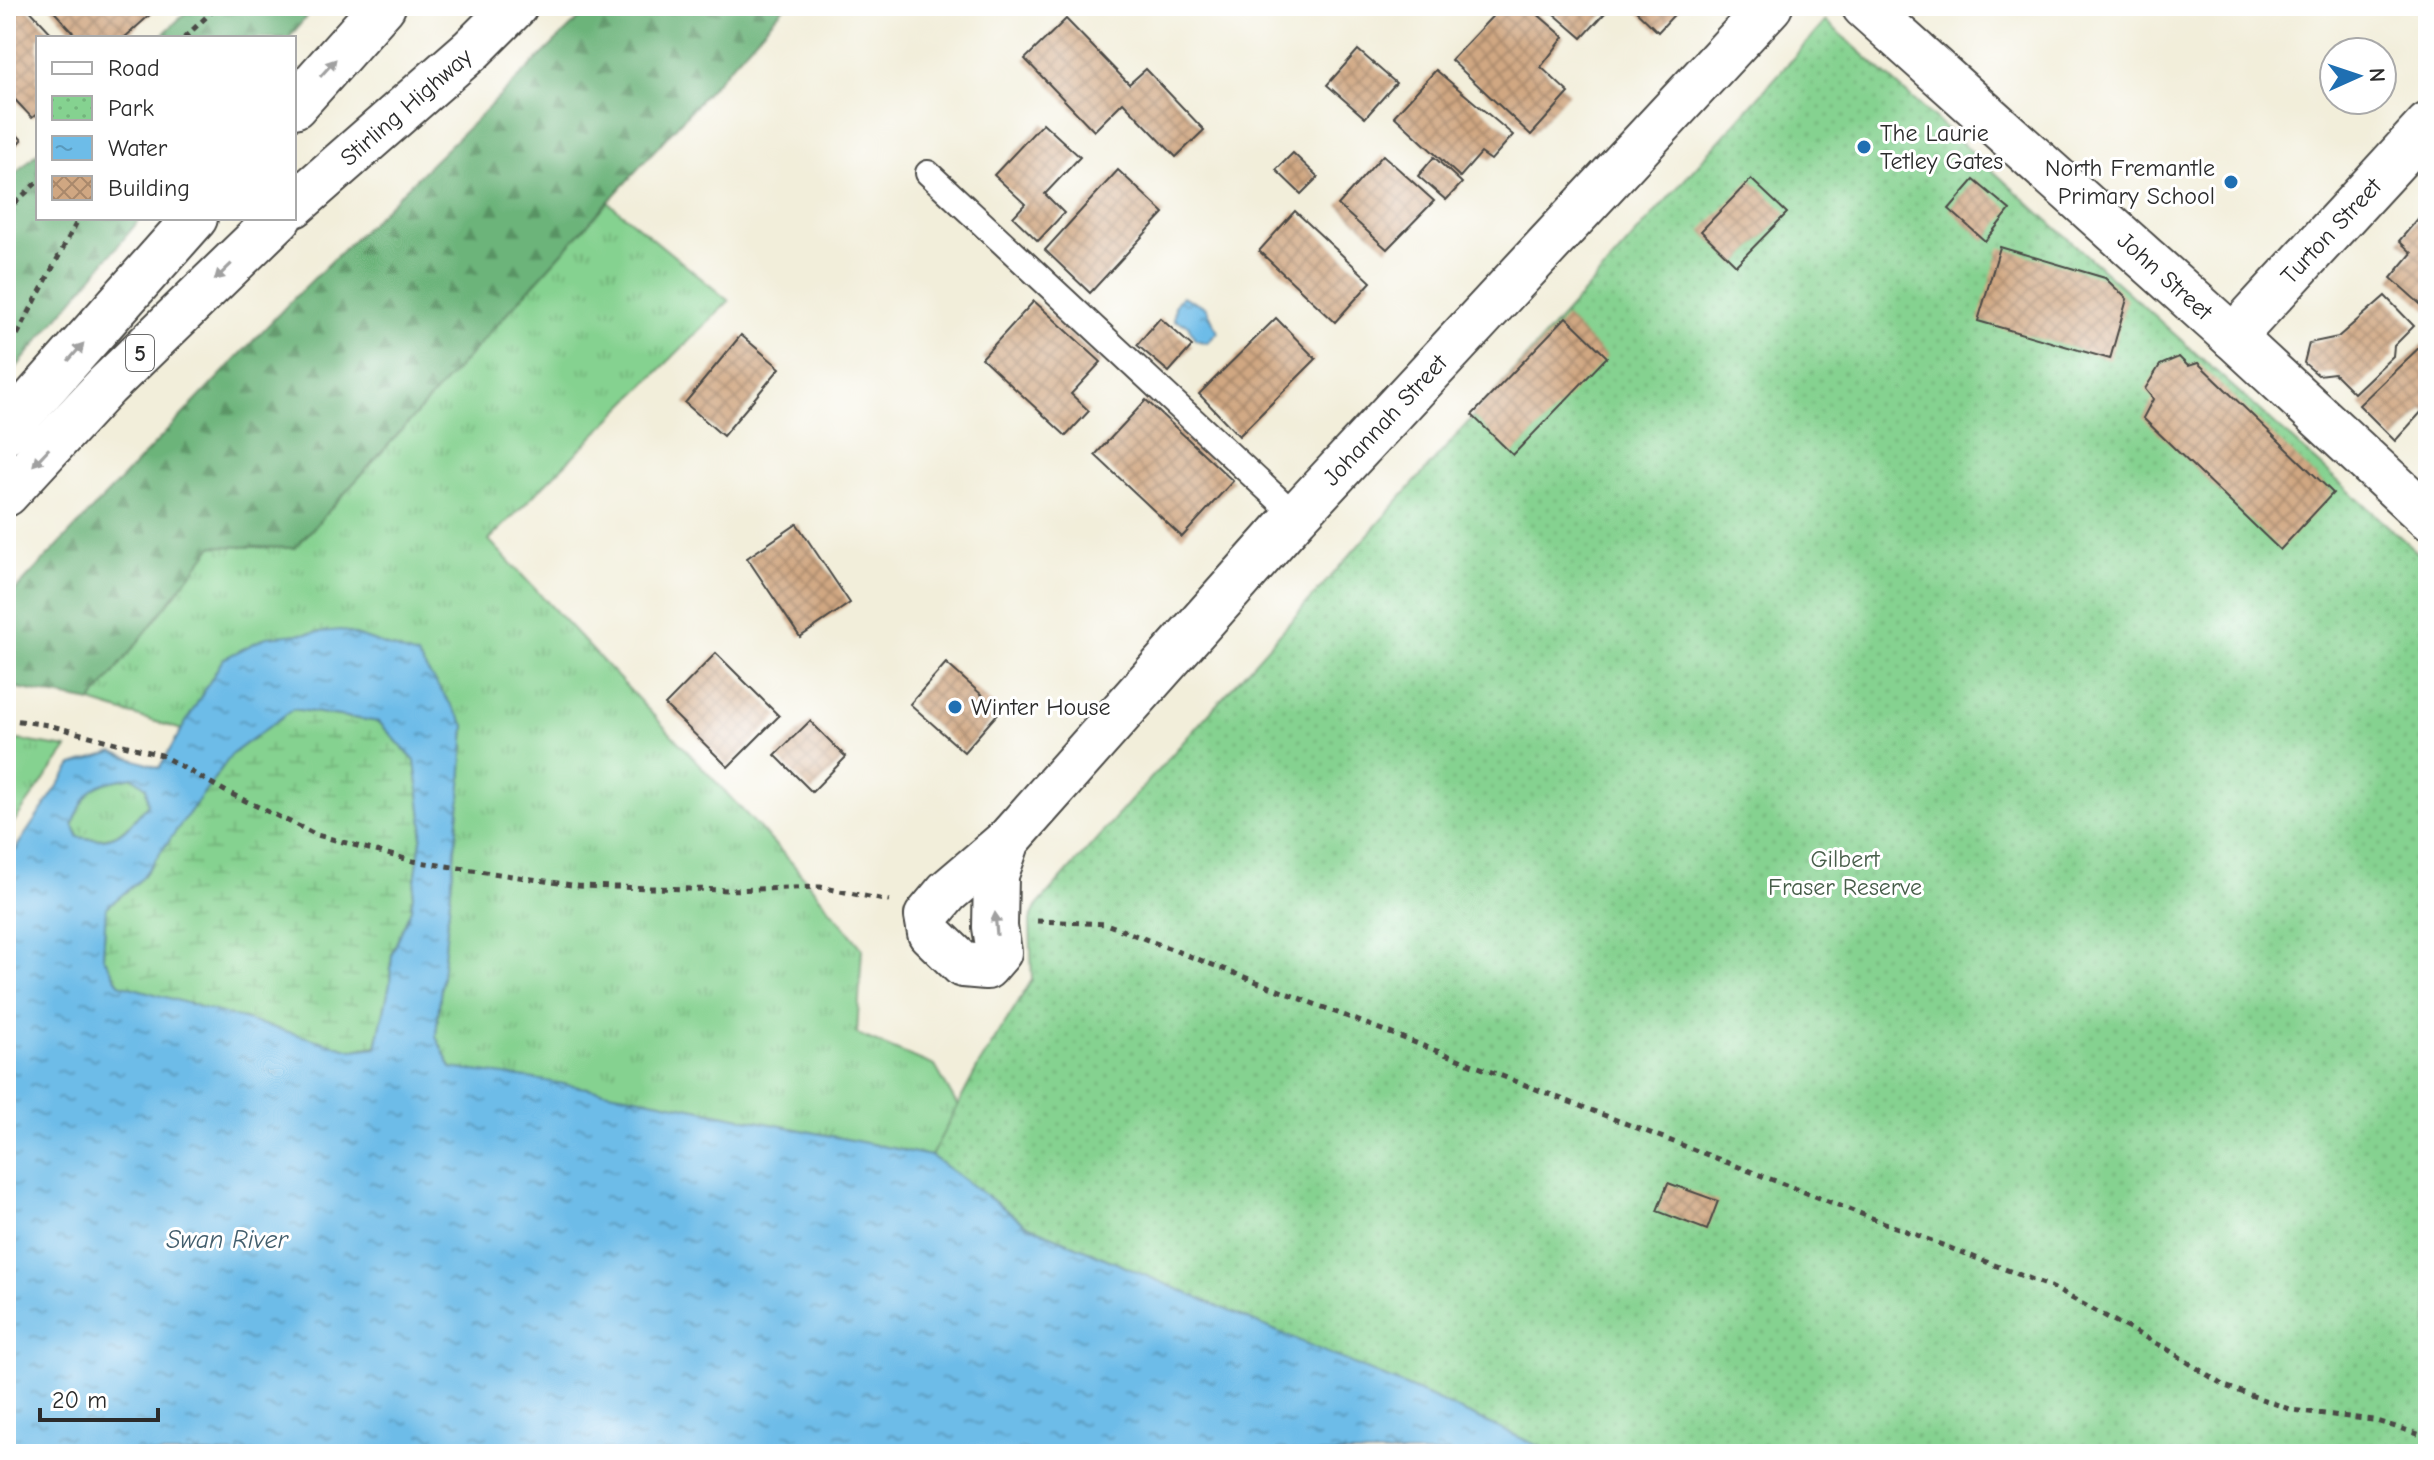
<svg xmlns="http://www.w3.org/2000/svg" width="2434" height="1460" viewBox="0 0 2434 1460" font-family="'Comic Neue',sans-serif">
<defs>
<pattern id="grass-tufts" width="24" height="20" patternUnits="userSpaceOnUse" patternTransform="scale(2)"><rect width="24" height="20" fill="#85d290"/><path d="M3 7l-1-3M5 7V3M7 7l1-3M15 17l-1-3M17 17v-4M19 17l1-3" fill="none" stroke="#73b47c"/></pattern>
<pattern id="forest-firs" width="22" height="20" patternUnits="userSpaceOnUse" patternTransform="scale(2)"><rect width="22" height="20" fill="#6cb47a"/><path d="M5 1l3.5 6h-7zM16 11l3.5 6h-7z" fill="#599364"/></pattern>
<pattern id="wetland-marsh" width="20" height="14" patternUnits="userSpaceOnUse" patternTransform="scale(2)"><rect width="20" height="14" fill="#85d290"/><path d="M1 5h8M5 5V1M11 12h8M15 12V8" fill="none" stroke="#73b47c"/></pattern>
<pattern id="park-dots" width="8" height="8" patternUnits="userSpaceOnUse" patternTransform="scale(2)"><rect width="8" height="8" fill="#85d290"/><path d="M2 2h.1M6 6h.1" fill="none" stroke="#73b47c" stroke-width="1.8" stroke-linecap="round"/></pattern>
<pattern id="water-ripples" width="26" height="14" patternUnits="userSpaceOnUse" patternTransform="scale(2)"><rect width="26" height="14" fill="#6dbce8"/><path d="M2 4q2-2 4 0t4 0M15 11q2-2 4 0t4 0" fill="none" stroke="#5a99bc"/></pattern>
<pattern id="building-cross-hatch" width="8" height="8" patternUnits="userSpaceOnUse" patternTransform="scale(2)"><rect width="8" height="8" fill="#d0a782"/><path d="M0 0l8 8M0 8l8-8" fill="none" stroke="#a9886b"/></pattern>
</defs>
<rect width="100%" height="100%" fill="#fff"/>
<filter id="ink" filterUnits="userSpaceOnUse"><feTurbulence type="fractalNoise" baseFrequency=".0125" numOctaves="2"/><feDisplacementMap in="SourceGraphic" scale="16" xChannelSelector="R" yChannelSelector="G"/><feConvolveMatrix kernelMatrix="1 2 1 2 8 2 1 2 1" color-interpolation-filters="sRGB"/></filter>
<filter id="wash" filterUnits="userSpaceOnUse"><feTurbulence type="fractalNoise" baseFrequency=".006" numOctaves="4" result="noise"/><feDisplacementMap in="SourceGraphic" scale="32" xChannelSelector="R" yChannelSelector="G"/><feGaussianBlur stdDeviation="1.8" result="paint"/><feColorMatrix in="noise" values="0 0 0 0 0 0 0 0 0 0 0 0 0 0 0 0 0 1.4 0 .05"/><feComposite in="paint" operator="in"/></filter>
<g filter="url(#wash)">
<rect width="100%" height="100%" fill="#f2eeda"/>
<g fill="url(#grass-tufts)" stroke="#587e5e" stroke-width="2">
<path d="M608 202 729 301 489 540 792 863 862 948 857 1034 935 1066 972 1131 931 1156 631 1096 451 1068 436 1036 460 800 465 725 223 659 182 730 91 702 213 546 295 548Z"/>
<path d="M6 738 67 748 6 833Z"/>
<path d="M133 777 146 786 148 804C123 832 118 844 78 837L73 824C89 785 93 784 133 777Z"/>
</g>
<g fill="url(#forest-firs)" stroke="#4c7052" stroke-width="2">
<path d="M193 6H315L289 38H159Z"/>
<path d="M592 6H785L295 548 213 546 91 702 12 687 6 670V600L294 298Z"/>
<path d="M38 152V218H141L6 380V183Z"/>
</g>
<path fill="url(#wetland-marsh)" stroke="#587e5e" stroke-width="2" d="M292 709 379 722 415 761 423 826 411 909 392 953 390 984 376 1046 352 1050 119 984 103 956 106 908 141 879 232 754Z"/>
<path fill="url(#park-dots)" stroke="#587e5e" stroke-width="2" d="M1826 21 2428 562V1454H1556L1417 1391 1027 1225 931 1156 979 1065 1032 980 1030 920 1036 907Z"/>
<g fill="url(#water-ripples)" stroke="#4c748a" stroke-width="2" fill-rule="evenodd">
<path d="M1182 296 1206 307 1218 332 1207 343 1195 340 1188 325 1174 320 1175 305Z"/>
<path d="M341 630 417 656 465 725 460 800 436 1036 451 1068 535 1079 631 1096 931 1156 1027 1225 1417 1391 1556 1454H6V863L72 765 113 752 159 768 223 659 266 637ZM293 709 379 722 415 761 423 826 411 909 392 953 390 984 376 1047 352 1050 119 984 103 956 106 908 141 879 232 754ZM133 777 146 787 148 804C124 832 117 845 78 837L73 824C89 785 94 784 133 777Z"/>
</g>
<g id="blocks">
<g fill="url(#building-cross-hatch)">
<path d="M10 6H26L53 35 50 38H38V113L32 118 6 90V9Z"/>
<path d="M49 6H146L152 13 124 38H78Z"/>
<path d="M1502 6H1528L1564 37 1541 67 1569 93 1531 135 1451 60Z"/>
<path d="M1561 6H1600L1606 12 1582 38 1554 14Z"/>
<path d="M1631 6H1682L1658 32Z"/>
<path d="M1066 19 1129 84 1146 69 1204 130 1176 157 1123 102 1094 131 1025 59Z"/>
<path d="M1358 50 1396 83 1365 118 1327 85Z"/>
<path d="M1436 70 1513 135 1491 160 1481 153 1460 177 1394 116Z"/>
<path d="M6 123 22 140 6 156Z"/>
<path d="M1043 123 1080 157 1045 194 1064 213 1038 241 1013 217 1025 204 994 175Z"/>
<path d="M1293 153 1318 177 1301 194 1276 170Z"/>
<path d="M1383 155 1434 201 1387 249 1338 205Z"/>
<path d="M1434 157 1462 183 1446 200 1418 176Z"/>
<path d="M1118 170 1164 213 1090 293 1045 250Z"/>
<path d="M1751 179 1787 213 1736 265 1701 231Z"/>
<path d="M1974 180 2010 210 1985 241 1949 209Z"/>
<path d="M2428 207V311L2391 278 2412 253 2399 241Z"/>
<path d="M1295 211 1371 282 1335 322 1259 251Z"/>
<path d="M2000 247 2105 278 2127 299 2110 359 1978 321Z"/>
<path d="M2385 296 2414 326 2394 346 2393 356 2354 393 2334 373 2318 375 2304 363 2309 343 2338 337Z"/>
<path d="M1034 301 1101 362 1071 394 1089 411 1066 436 982 358Z"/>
<path d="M1566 317 1607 357 1513 455 1472 415Z"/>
<path d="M1160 318 1192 346 1169 372 1137 345Z"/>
<path d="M1276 318 1316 359 1239 436 1199 394Z"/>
<path d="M741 335 780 368 723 436 685 403Z"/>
<path d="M2424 343 2428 347V413L2424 409 2395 441 2359 405Z"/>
<path d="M2179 357 2188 366 2198 363 2333 493 2280 550 2143 418 2153 399 2145 389 2160 365Z"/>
<path d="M1146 400 1233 481 1182 537 1095 455Z"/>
<path d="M797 524 850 603 800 637 747 558Z"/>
<path d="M716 653 779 716 728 767 665 705Z"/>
<path d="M946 663 1000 711 964 752 910 704Z"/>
<path d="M810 721 846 757 812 792 775 755Z"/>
<path d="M1668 1183 1718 1201 1707 1230 1657 1211Z"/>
</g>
</g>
</g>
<g filter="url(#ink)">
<use href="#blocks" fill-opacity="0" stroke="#494845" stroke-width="2"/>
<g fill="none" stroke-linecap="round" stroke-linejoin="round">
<defs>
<path id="service" d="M928 173 1296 516"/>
<g id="minor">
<path d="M1864 6 2233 337 2428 517"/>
<path d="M2233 337 2428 125"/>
<path d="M1008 840 996 875 995 927 999 952 986 967 963 965 930 933 927 916 947 892 1008 840 1296 516 1770 6"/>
</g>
<g id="trunk">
<path d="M294 106 383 6"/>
<path d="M294 205 472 49 515 6"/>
<path d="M6 431 195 218"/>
<path d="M6 494 106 386 279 218"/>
</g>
</defs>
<use href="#service" stroke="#494845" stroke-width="28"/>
<use href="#minor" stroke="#494845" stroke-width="48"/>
<use href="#trunk" stroke="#494845" stroke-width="48"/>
<g stroke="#494845" stroke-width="5" stroke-dasharray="6 6" stroke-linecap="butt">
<path d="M184 38 218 6"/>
<path d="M6 212 38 181"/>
<path d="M6 356 79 218"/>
<path d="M6 719 48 725 161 755 225 791 317 835 413 861 578 886 728 890 820 887 889 901"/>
<path d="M1037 921 1106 924 2049 1286 2167 1349 2225 1386 2292 1410 2373 1420 2428 1437"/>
</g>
<use href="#service" stroke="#fff" stroke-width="24"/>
<use href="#minor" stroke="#fff" stroke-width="44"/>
<use href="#trunk" stroke="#fff" stroke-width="44"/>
</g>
<defs><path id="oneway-solid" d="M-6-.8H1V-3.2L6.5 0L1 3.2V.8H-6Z" transform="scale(2)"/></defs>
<g fill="#a0a0a0">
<use href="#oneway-solid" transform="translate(328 68) rotate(-48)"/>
<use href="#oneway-solid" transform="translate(223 272) rotate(136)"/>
<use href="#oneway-solid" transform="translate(76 352) rotate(-49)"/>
<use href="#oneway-solid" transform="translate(41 457) rotate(133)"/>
<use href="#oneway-solid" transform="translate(996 924) rotate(-95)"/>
</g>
</g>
<g fill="#1f6fb2" stroke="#fff" stroke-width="3">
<circle cx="1864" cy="147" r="8"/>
<circle cx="2231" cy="182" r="8"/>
<circle cx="955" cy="707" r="8"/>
</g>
<g text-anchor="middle" stroke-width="6" stroke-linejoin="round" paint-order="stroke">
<rect fill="#fff" stroke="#6b6b6b" stroke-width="2" x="126" y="335" width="28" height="36" rx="6"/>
<g font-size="22" font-weight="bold" fill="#2b2b2b">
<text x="140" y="361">5</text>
</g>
<g font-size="24" fill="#2b2b2b" stroke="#fff">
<text transform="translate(406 107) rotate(-41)" y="8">Stirling Highway</text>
<text transform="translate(2331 231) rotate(-47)" y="8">Turton Street</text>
<text transform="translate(2165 276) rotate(42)" y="8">John Street</text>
<text transform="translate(1385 420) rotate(-47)" y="8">Johannah Street</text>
</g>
<g font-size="24" fill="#2b2b2b" stroke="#fff" text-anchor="start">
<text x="1880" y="141">The Laurie<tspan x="1880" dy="28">Tetley Gates</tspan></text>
<text x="2215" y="176" text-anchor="end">North Fremantle<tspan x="2215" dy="28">Primary School</tspan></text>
<text x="971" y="715">Winter House</text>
</g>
<g font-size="24" fill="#465d49" stroke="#fff">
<text x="1845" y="867">Gilbert<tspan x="1845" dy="28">Fraser Reserve</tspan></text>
</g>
<g font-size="26" font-style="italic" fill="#425e6d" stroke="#fff">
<text x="227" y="1248">Swan River</text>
</g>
</g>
<rect width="2434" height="1460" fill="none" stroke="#fff" stroke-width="32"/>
<rect x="36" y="36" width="260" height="184" fill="#ffffff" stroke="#aaaaaa" stroke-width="2"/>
<rect x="52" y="62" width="40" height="12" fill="#ffffff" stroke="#aaaaaa" stroke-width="2"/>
<text x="108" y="76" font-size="24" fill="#2b2b2b">Road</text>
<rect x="52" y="96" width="40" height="24" fill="url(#park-dots)" stroke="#aaaaaa" stroke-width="2"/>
<text x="108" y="116" font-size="24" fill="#2b2b2b">Park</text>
<rect x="52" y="136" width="40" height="24" fill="url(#water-ripples)" stroke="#aaaaaa" stroke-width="2"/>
<text x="108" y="156" font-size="24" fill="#2b2b2b">Water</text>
<rect x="52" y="176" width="40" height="24" fill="url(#building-cross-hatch)" stroke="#aaaaaa" stroke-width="2"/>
<text x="108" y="196" font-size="24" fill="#2b2b2b">Building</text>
<g transform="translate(2358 76) rotate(87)"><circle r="38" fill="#ffffff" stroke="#aaaaaa" stroke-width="2"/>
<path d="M0-6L14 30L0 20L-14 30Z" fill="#1f6fb2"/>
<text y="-12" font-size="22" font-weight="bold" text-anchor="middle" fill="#2b2b2b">N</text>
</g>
<path d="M40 1408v12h118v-12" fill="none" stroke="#2b2b2b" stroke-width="4"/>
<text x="52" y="1408" font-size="24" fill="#2b2b2b" stroke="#ffffff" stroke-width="6" paint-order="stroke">20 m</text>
</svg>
